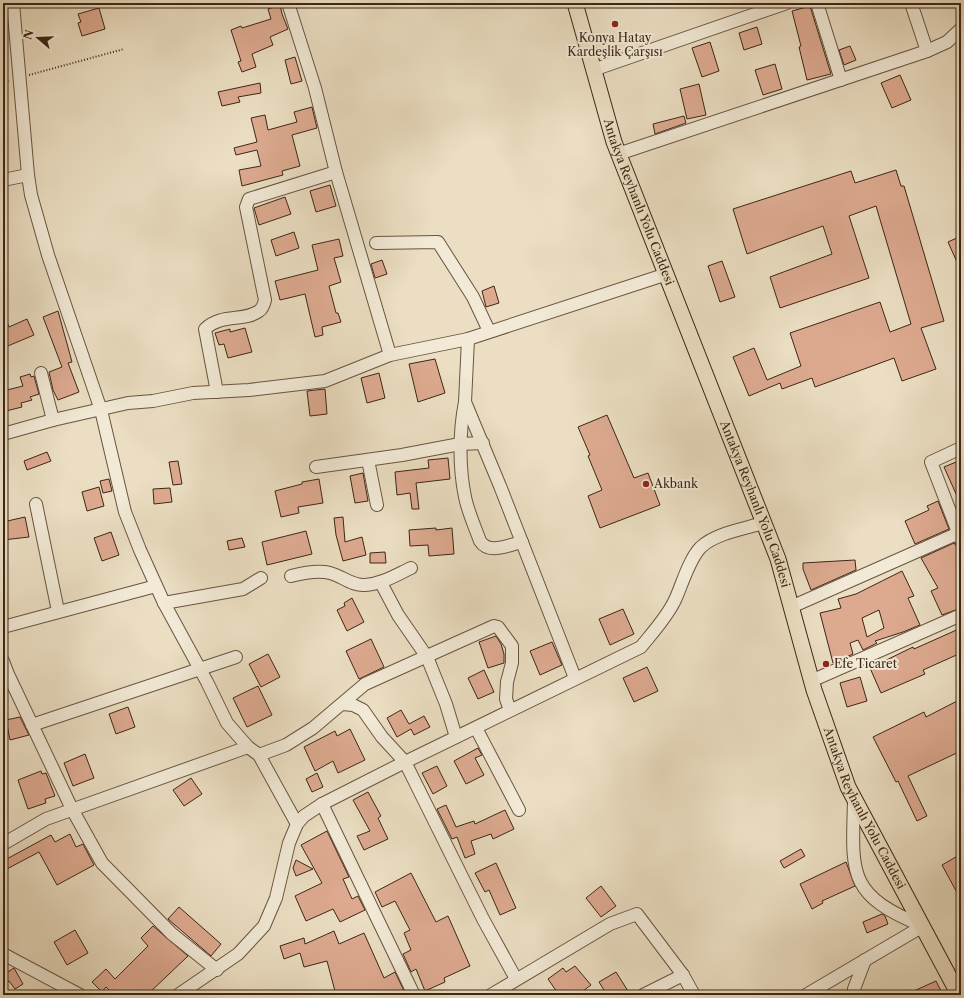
<svg xmlns="http://www.w3.org/2000/svg" width="964" height="998" viewBox="0 0 964 998" font-family="'Libre Caslon Text',serif">
<rect width="100%" height="100%" fill="#ebdec2"/>
<filter id="stains"><feTurbulence type="fractalNoise" baseFrequency=".005" numOctaves="4"/><feColorMatrix values="0 0 0 0 .2 0 0 0 0 .09 0 0 0 0 .02 0 0 0 .5 -.17"/></filter>
<radialGradient id="worn" r=".72"><stop offset=".6" stop-color="#630" stop-opacity="0"/><stop offset="1" stop-color="#630" stop-opacity=".3"/></radialGradient>
<g fill="#ddaa90" stroke="#3d2616" fill-rule="evenodd">
<path d="M280 5 282 14 288 29 270 37 273 45 252 54 256 67 242 72 238 62 241 61 231 30 241 26 242 28 271 19 268 9Z"/>
<path d="M810 6 831 74 807 80 799 47 801 46 792 11Z"/>
<path d="M99 8 105 29 82 36 78 23 81 22 78 14Z"/>
<path d="M757 27 762 44 744 50 739 33Z"/>
<path d="M710 42 719 71 702 77 692 48Z"/>
<path d="M850 46 856 60 844 65 839 50Z"/>
<path d="M295 57 302 81 291 84 285 60Z"/>
<path d="M775 64 782 89 763 95 755 70Z"/>
<path d="M900 75 911 100 892 108 881 83Z"/>
<path d="M260 83 261 93 238 97 240 102 222 106 218 92Z"/>
<path d="M699 84 706 115 687 119 680 89Z"/>
<path d="M312 107 317 128 292 135 300 166 282 171 283 175 242 186 239 170 261 166 257 150 236 155 234 148 257 142 251 118 265 115 268 130 297 122 294 112Z"/>
<path d="M684 116 686 123 655 134 653 124Z"/>
<path d="M896 170 901 186H904L944 321 921 328 936 369 902 381 894 358 815 387 812 378 782 389 780 383 749 396 733 357 754 348 767 380 801 366 790 333 880 302 890 332 911 324 876 206 849 216 869 278 780 308 770 277 832 254 823 226 747 254 733 209 851 171 855 183Z"/>
<path d="M330 185 336 206 316 212 310 191Z"/>
<path d="M285 197 291 214 259 225 254 208Z"/>
<path d="M294 232 299 248 276 256 271 240Z"/>
<path d="M961 236V271L948 242Z"/>
<path d="M339 239 343 256 334 258 341 282 329 286 336 313H338L341 322 322 327 323 335 315 337 305 294 280 300 275 281 318 270 312 245Z"/>
<path d="M382 260 387 274 375 278 371 264Z"/>
<path d="M722 261 735 297 720 302 708 266Z"/>
<path d="M494 286 499 303 486 307 482 291Z"/>
<path d="M58 311 72 362 68 363 79 392 58 400 53 390 49 372 62 367 43 317Z"/>
<path d="M3 312 9 327 27 319 34 335 3 348Z"/>
<path d="M245 328 252 352 228 358 224 344 219 345 215 333 230 329V332Z"/>
<path d="M435 359 445 393 418 402 409 364Z"/>
<path d="M379 373 385 398 367 403 361 378Z"/>
<path d="M30 374 31 377 34 376 39 394 30 397 32 400 21 403 22 407 6 411 3 391 23 386 20 377Z"/>
<path d="M325 389 327 414 310 416 307 391Z"/>
<path d="M607 415 634 478 648 473 660 505 600 528 588 496 602 490 588 456 590 455 578 427Z"/>
<path d="M47 452 51 461 27 470 24 461Z"/>
<path d="M448 458 450 479 416 483 419 509H412L410 493 397 495 395 472 429 468 428 460Z"/>
<path d="M961 460V505L944 467Z"/>
<path d="M178 461 182 484 173 485 169 462Z"/>
<path d="M363 473 368 501 355 503 350 476Z"/>
<path d="M109 479 112 491 103 493 100 481Z"/>
<path d="M319 479 323 503 298 507 299 513 281 517 275 491 302 484V482Z"/>
<path d="M99 487 104 506 87 511 82 492Z"/>
<path d="M170 488 172 502 154 504 153 489Z"/>
<path d="M938 501 949 529 915 544 905 521 929 510 927 506Z"/>
<path d="M25 517 29 537 3 540V522Z"/>
<path d="M343 517 345 542 362 537 366 555 343 561 336 535 334 518Z"/>
<path d="M436 528V530L452 528 454 554 429 556 428 545 410 546 409 530Z"/>
<path d="M306 531 312 554 267 565 262 542Z"/>
<path d="M111 532 119 555 102 561 94 538Z"/>
<path d="M242 538 245 547 229 550 227 541Z"/>
<path d="M954 543 961 552V608L942 615 931 591 938 588 921 558Z"/>
<path d="M385 552 386 563H370V553Z"/>
<path d="M855 560 856 570 811 590 803 569V563Z"/>
<path d="M902 571 914 596 908 598 920 625 903 632 875 641 877 643 863 650 858 640 850 643 853 654 833 663 820 613 841 608 838 599 856 594ZM879 610 884 628 867 637 862 618Z"/>
<path d="M352 598 364 622 347 631 337 610 345 606 344 603Z"/>
<path d="M623 609 634 634 610 645 599 619Z"/>
<path d="M961 628V653L923 670 925 674 881 693 870 668 913 647 914 649Z"/>
<path d="M496 636 501 644 504 654V663L488 668 479 642Z"/>
<path d="M371 639 384 667 359 679 346 651Z"/>
<path d="M552 642 562 665 540 675 530 651Z"/>
<path d="M268 654 280 677 261 687 249 664Z"/>
<path d="M647 667 658 691 634 702 623 678Z"/>
<path d="M484 670 494 692 478 699 468 678Z"/>
<path d="M860 677 867 701 847 707 840 683Z"/>
<path d="M258 686 272 715 247 727 233 698Z"/>
<path d="M961 699V751L908 776 927 816 917 821 898 781 896 782 873 737 924 712 926 717Z"/>
<path d="M128 707 135 727 116 734 109 714Z"/>
<path d="M401 710 409 724 424 716 430 727 414 735 411 729 397 737 387 718Z"/>
<path d="M20 717 29 735 10 740 6 720Z"/>
<path d="M350 729 365 760 338 773 333 761 315 771 304 747 335 731 337 736Z"/>
<path d="M478 748 482 755 475 758 484 775 466 784 454 761Z"/>
<path d="M85 754 94 778 73 786 64 763Z"/>
<path d="M437 766 447 786 433 794 422 773Z"/>
<path d="M41 771 42 774 46 773 55 796 45 799 46 803 28 809 18 780Z"/>
<path d="M317 773 323 787 312 792 306 779Z"/>
<path d="M191 778 202 794 184 806 173 790Z"/>
<path d="M368 792 381 816 378 818 388 839 364 850 357 836 370 831 353 800Z"/>
<path d="M446 805 456 827 474 821 475 824 505 810 514 829 493 839 491 834 471 841 475 854 465 858 457 837 452 839 437 809Z"/>
<path d="M327 831 349 877 343 879 352 899 358 896 365 910 340 922 333 909 306 921 295 896 322 883 301 845Z"/>
<path d="M70 834 76 847 83 844 94 865 57 885 39 852 3 871V861L51 835 55 842Z"/>
<path d="M801 849 805 856 784 868 780 861Z"/>
<path d="M961 854V900L942 865Z"/>
<path d="M296 860 313 869 296 876 293 868Z"/>
<path d="M846 862 855 886 822 901 823 903 812 909 800 884Z"/>
<path d="M496 863 516 908 500 915 489 890 485 892 475 873Z"/>
<path d="M411 873 436 922 448 916 470 966 444 978 445 982 425 991 416 969 411 972 403 954 411 950 404 933 410 930 395 901 382 907 375 892Z"/>
<path d="M601 886 616 906 601 917 586 898Z"/>
<path d="M179 907 221 944 211 956 168 919Z"/>
<path d="M882 914 885 916 888 924 867 933 863 922Z"/>
<path d="M153 926 188 956 147 995H114L106 987 102 992 92 982 106 969 115 979 148 946 141 938Z"/>
<path d="M75 930 88 953 67 965 54 942Z"/>
<path d="M334 931 339 944 364 933 384 978 395 972 406 995H336L327 961 304 967 300 953 284 959 280 946 304 938 305 944Z"/>
<path d="M575 966 591 985 583 991 587 995H559L548 979 563 968 566 972Z"/>
<path d="M14 968 23 984 15 989 9 981 3 985V975Z"/>
<path d="M616 972 628 991 622 995H607L599 982Z"/>
<path d="M936 981 941 991 932 995H905Z"/>
</g>
<g fill="none" stroke-linecap="round" stroke-linejoin="round">
<defs>
<g id="minor">
<path d="M13 3 28 175"/>
<path d="M288 3 315 88 336 172 390 355"/>
<path d="M817 3 841 80"/>
<path d="M911 3 927 51"/>
<path d="M593 70 787 3"/>
<path d="M618 154 927 51 947 42 961 29"/>
<path d="M3 180 28 175 31 195 48 255 101 410 125 512 140 550 164 603 207 682 227 723 248 747 259 755 297 824"/>
<path d="M376 243 438 242 473 297 489 331"/>
<path d="M468 339 667 274"/>
<path d="M41 373 53 420"/>
<path d="M217 392 205 329C222 313 244 322 259 311 262 309 264 304 265 300L246 207 249 199 336 172"/>
<path d="M465 402C459 432 459 468 465 497 468 512 475 527 480 541 489 555 508 545 522 542"/>
<path d="M3 434 53 420 128 403 153 401 193 393 249 390 325 381 390 355 468 339 465 402 500 486 575 678"/>
<path d="M368 460 377 505"/>
<path d="M316 467 402 455 460 444 483 443"/>
<path d="M36 504 58 611"/>
<path d="M961 540 931 462 961 448"/>
<path d="M291 576C303 573 318 570 330 573 342 576 352 586 365 585 382 584 396 575 411 568"/>
<path d="M381 583 398 615 427 657 446 704 456 737"/>
<path d="M164 603 243 589 261 578"/>
<path d="M791 607 961 532"/>
<path d="M3 627 156 586"/>
<path d="M3 661 7 672"/>
<path d="M3 673 7 672 72 809 102 863 172 934 217 970"/>
<path d="M811 681 961 615"/>
<path d="M342 704 353 705 363 710 382 737 405 762 483 919 516 979"/>
<path d="M32 725 236 657"/>
<path d="M476 728 519 810"/>
<path d="M259 755 286 745 313 728 365 684 494 626 498 627 512 646V663L507 682 506 699 510 710"/>
<path d="M854 800C852 874 847 895 923 926"/>
<path d="M322 804 414 995"/>
<path d="M3 844 46 819 248 747"/>
<path d="M3 954 80 995"/>
<path d="M178 995 238 954 264 926 276 898 289 843 297 824 304 816 322 804 405 762 641 647C653 632 667 617 675 600 682 585 689 559 701 547 716 533 744 529 763 523"/>
<path d="M491 995 610 924 637 914 683 975 694 995"/>
<path d="M643 995 683 975"/>
<path d="M806 995 923 926"/>
<path d="M856 995 854 989 865 960"/>
</g>
<g id="major">
<path id="s1" d="M575 3 614 142 778 559 814 690 848 787 959 995"/>
</g>
</defs>
<use href="#minor" stroke="#685441" stroke-width="14"/>
<use href="#major" stroke="#3d2616" stroke-width="17"/>
<g stroke="#3d2616" stroke-width="2" stroke-dasharray="1 2" stroke-linecap="butt">
<path d="M29 75 124 49"/>
<path d="M3 83 9 81"/>
</g>
<use href="#minor" stroke="#f2ead7" stroke-width="12"/>
<use href="#major" stroke="#ebdec2" stroke-width="15"/>
</g>
<g fill="#8f2418" stroke="#f2ead7" stroke-width="1.5">
<circle cx="615" cy="24" r="4"/>
<circle cx="646" cy="484" r="4"/>
<circle cx="826" cy="664" r="4"/>
</g>
<g text-anchor="middle" stroke-width="4" stroke-linejoin="round" paint-order="stroke">
<g font-size="12" fill="#3d2616" stroke="#f2ead7" text-anchor="start">
<text x="615" y="42" text-anchor="middle">Konya Hatay<tspan x="615" dy="14">Kardeşlik Çarşısı</tspan></text>
<text x="654" y="488">Akbank</text>
<text x="834" y="668">Efe Ticaret</text>
</g>
<g font-size="12" fill="#3d2616" stroke="#f2ead7">
<text dy="4" stroke="none"><textPath href="#s1" startOffset="209">Antakya Reyhanlı Yolu Caddesi</textPath></text>
<text dy="4" stroke="none"><textPath href="#s1" startOffset="533">Antakya Reyhanlı Yolu Caddesi</textPath></text>
<text dy="4" stroke="none"><textPath href="#s1" startOffset="857">Antakya Reyhanlı Yolu Caddesi</textPath></text>
</g>
</g>
<rect width="964" height="998" fill="none" stroke="#ebdec2" stroke-width="16"/>
<rect x="4" y="4" width="956" height="990" fill="none" stroke="#3d2616" stroke-width="2"/>
<rect x="8" y="8" width="948" height="982" fill="none" stroke="#3d2616"/>
<g transform="translate(38 38) rotate(289)" stroke="#f2ead7" stroke-width="3" paint-order="stroke">
<path d="M0-3L7 15L0 10L-7 15Z" fill="#3d2616"/>
<text y="-6" font-size="11" font-weight="bold" text-anchor="middle" fill="#3d2616">N</text>
</g>
<rect width="100%" height="100%" filter="url(#stains)"/>
<rect width="100%" height="100%" fill="url(#worn)"/>
</svg>
